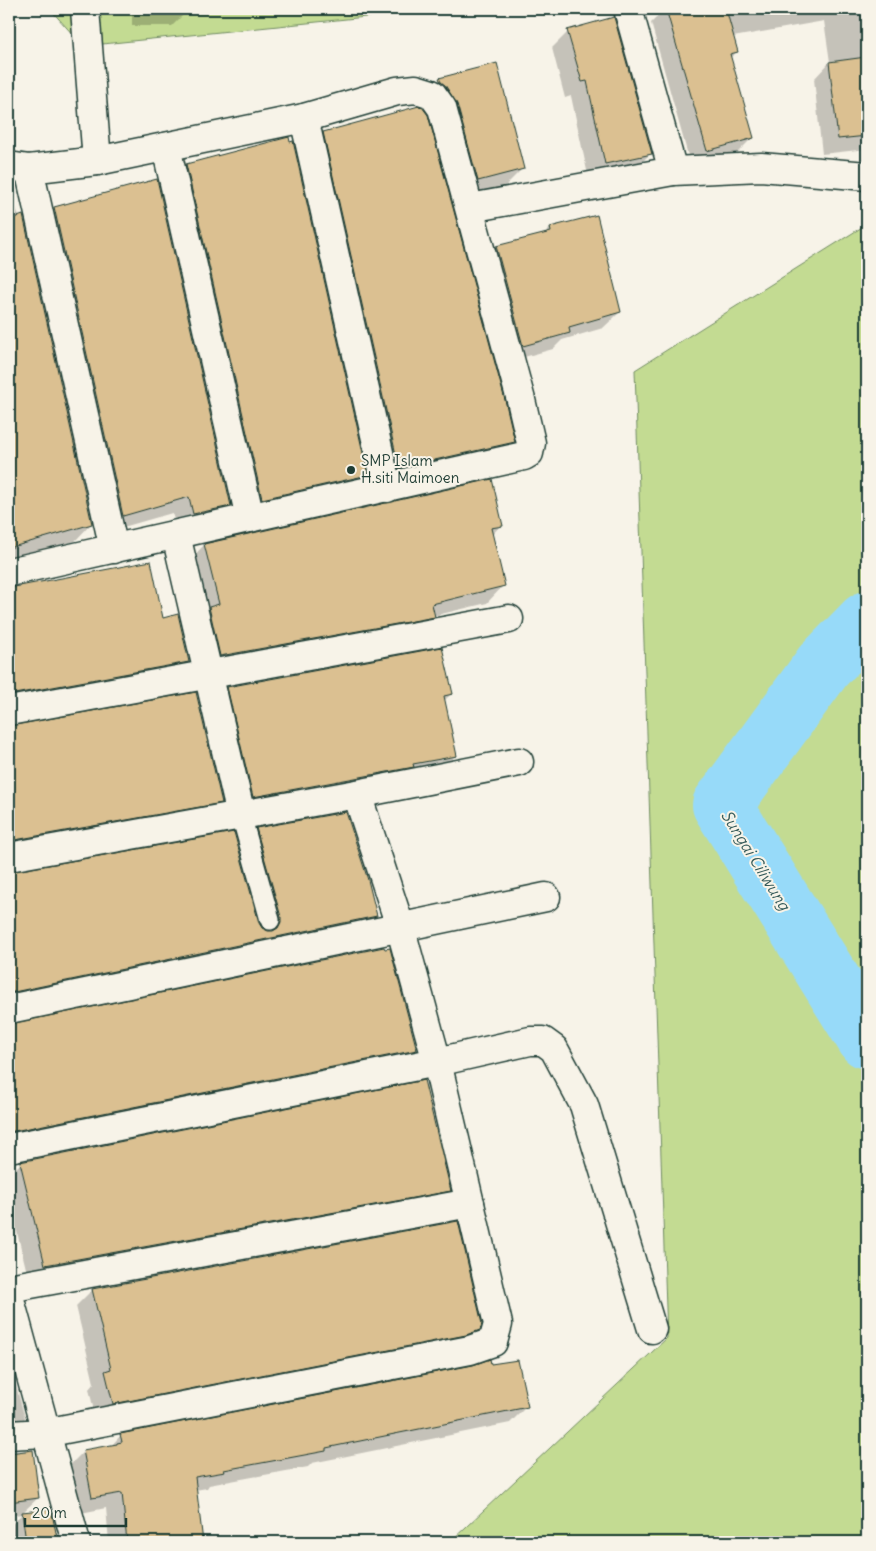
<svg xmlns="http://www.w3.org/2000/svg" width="876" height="1551" viewBox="0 0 876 1551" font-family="Delius,sans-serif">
<rect width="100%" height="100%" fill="#f7f3e8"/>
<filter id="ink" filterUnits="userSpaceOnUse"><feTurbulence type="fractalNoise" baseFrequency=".02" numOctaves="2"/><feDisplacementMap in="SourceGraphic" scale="10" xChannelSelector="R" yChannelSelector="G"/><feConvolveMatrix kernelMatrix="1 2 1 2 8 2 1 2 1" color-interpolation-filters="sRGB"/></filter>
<g filter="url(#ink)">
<g fill="#c3db92" stroke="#718c63">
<path d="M50 9H444L83 46Z"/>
<path d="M867 224V1542H450L667 1338 635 370Z"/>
</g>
<g fill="#0003">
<path d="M132 9H189L172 26H132Z"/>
<path d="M665 9H867V149L822 154 814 79 830 62 824 21 733 37 737 52 730 58 752 138 737 153 691 166 651 23Z"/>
<path d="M568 32 651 153 634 170 589 180 571 96 565 98 552 48Z"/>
<path d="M440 79 523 168 499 192 454 204 434 128 428 120 513 442 497 458 382 484 307 150 324 133 419 107 416 103Z"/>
<path d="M187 166 367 475 350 491 245 515 170 182Z"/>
<path d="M156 180 230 506 213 522 177 530 172 513 106 532 38 225 54 208Z"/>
<path d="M9 183 18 214 20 218 91 524 75 541 9 559Z"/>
<path d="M596 216 620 312 603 328 562 340 553 349 506 362 480 264 496 248 544 235 550 228Z"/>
<path d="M491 481 501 525 491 536 503 586 487 603 433 616 417 633 204 672 188 562 204 545Z"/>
<path d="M150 562 162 620 188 662 172 678 9 708V590Z"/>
<path d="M228 688 451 694 444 701 456 755 440 772 237 813 211 704Z"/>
<path d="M9 727 12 728 221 802 204 819 9 854Z"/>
<path d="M257 829 376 916 359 932 9 1005V873L258 924 264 932 240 846Z"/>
<path d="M9 1025 12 1026 416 1050 400 1066 9 1145Z"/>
<path d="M21 1163 450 1190 433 1207 29 1281 9 1199V1175Z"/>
<path d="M92 1290 479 1329 462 1346 96 1420 89 1389 94 1383 76 1306Z"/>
<path d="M491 1366 527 1406 510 1423 342 1457 312 1463 308 1467 209 1485 207 1488 195 1490 201 1542H109L106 1508 76 1514 67 1468 84 1451 111 1446 121 1435Z"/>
<path d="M9 1375H13L25 1418 9 1434Z"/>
<path d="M9 1451H32L38 1498 22 1513 55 1530 57 1542H9V1527L22 1514 9 1516Z"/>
</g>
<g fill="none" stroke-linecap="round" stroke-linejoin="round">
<path stroke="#97daf9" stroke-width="60" d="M867 621 823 666 722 805 867 1039"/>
</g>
<g fill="#dbc091" stroke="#1f3d34">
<path d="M666 9H726L738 52 730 54 754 138 707 151Z"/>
<path d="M614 17 652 154 605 164 587 81 582 82 567 30Z"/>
<path d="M866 57 867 72V136L838 139 829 62Z"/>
<path d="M497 63 524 169 478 181 457 104 445 85 441 82 439 78Z"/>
<path d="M419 106 422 107 428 115 506 404 515 442 399 468 323 132Z"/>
<path d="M289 137 290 142 293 141 368 475 262 499 186 164Z"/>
<path d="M157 179 231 506 193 514 189 497 123 516 54 207Z"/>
<path d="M23 215 92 524 9 548V220Z"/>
<path d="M597 215 621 312 569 327 570 333 523 346 496 246 551 232 550 227Z"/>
<path d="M492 479 503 526 491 528 505 586 432 604 435 617 220 656 209 607 219 604 204 544Z"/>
<path d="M151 561 163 618 178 614 189 662 9 695V588Z"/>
<path d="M442 647 453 694 444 696 457 756 413 764 414 767 253 797 227 687Z"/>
<path d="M196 692 222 803 9 841V726Z"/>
<path d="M346 812 368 880 377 916 9 993V872L234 832 259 923 262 928 268 931H273L278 928 281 922V917L256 828Z"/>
<path d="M384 947 385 949 390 948 417 1050 9 1132V1024Z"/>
<path d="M424 1080 451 1191 45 1265 20 1162Z"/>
<path d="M458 1221 482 1324 480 1330 466 1335 113 1404 105 1371 111 1369 92 1289Z"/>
<path d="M490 1359 491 1364 518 1360 528 1407 360 1441 326 1448V1451L224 1470 225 1472 195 1477 203 1542H127L122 1493 92 1498 83 1450 117 1444V1443L122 1442 120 1434 473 1365Z"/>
<path d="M33 1450 39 1498 9 1502V1453Z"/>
<path d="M51 1509 58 1542H26L22 1512Z"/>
</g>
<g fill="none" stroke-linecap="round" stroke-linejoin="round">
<defs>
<path id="service" d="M241 815 270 920"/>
<g id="minor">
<path d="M85 9 97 161"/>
<path d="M304 118 387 488"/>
<path d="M166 147 250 518"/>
<path d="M9 166 29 169 97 161 304 118 397 91 416 89 432 94 442 108 521 400 531 443 529 453 524 456 9 572"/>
<path d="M29 169 114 549"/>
<path d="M673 171 761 167 867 176"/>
<path d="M470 208 673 171 628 9"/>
<path d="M176 535 241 815"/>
<path d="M9 711 509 619"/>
<path d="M357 794 519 762"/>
<path d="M9 857 357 794 400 926 437 1062 498 1324 493 1342 470 1350 45 1433 9 1435"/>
<path d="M9 1009 546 897"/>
<path d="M9 1148 437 1062 530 1041H543L554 1049 584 1105 652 1329"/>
<path d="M9 1288 470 1203"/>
<path d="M9 1296 76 1542"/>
</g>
</defs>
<use href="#service" stroke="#1f3d34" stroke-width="22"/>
<use href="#minor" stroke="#1f3d34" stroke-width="31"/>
<use href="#service" stroke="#f7f3e8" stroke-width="19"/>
<use href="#minor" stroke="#f7f3e8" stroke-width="28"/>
</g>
</g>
<circle fill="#1f3d34" stroke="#f7f3e8" stroke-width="2" cx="351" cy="470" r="5"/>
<g text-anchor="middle" stroke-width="4" stroke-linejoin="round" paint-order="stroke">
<g font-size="15" fill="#1f3d34" stroke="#f7f3e8" text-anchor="start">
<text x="361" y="466">SMP Islam<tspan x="361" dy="17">H.siti Maimoen</tspan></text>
</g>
<g font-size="16" font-style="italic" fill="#375c5b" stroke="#f7f3e8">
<text transform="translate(756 860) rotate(58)" y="6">Sungai Ciliwung</text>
</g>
</g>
<rect width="876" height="1551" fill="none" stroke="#f7f3e8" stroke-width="30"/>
<rect x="15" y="15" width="846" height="1521" fill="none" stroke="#1f3d34" stroke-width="2" filter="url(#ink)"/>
<path d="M25 1518v8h101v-8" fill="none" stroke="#1f3d34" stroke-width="2.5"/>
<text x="32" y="1518" font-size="15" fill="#1f3d34" stroke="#f7f3e8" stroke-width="4" paint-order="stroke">20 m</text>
</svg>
